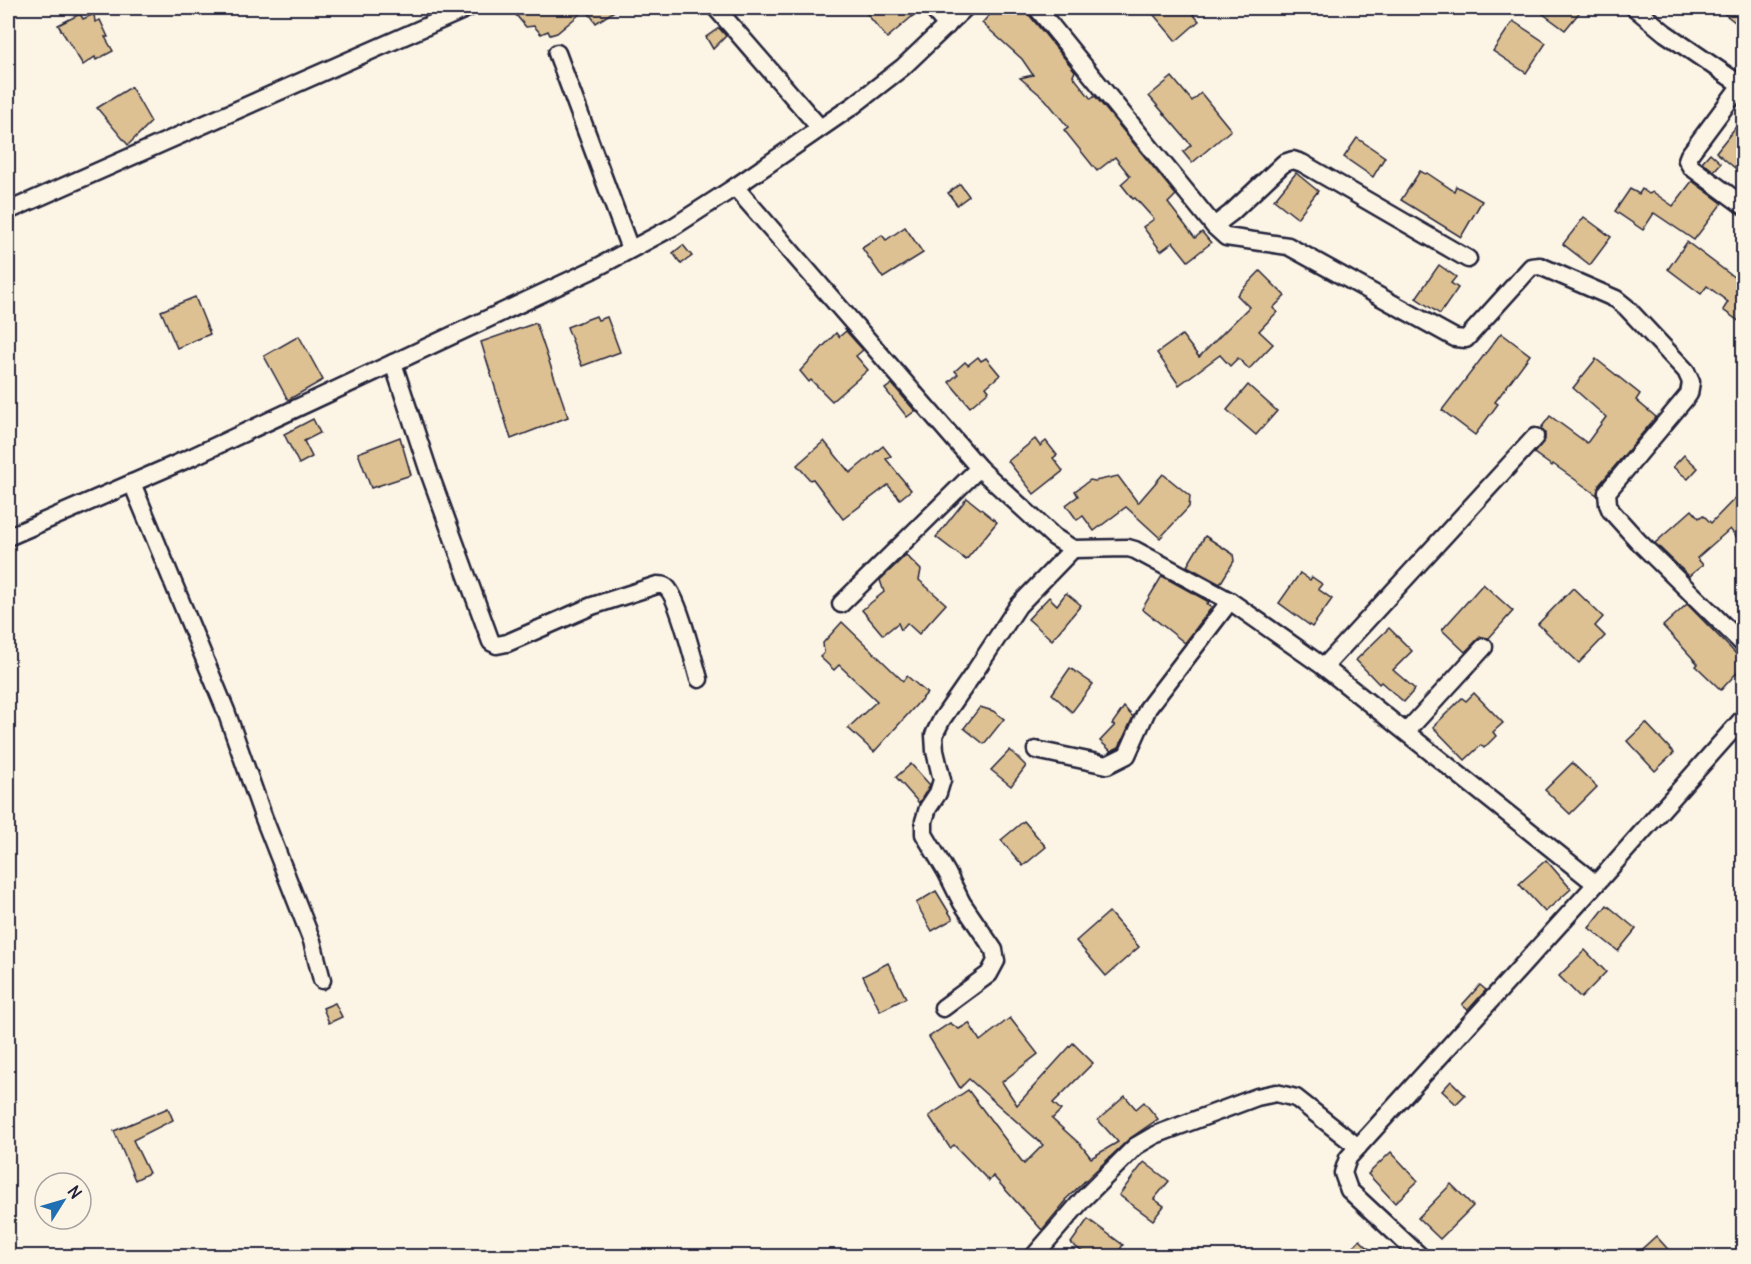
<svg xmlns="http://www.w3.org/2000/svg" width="1751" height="1264" viewBox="0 0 1751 1264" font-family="Delius,sans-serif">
<rect width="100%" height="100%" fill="#fcf5e5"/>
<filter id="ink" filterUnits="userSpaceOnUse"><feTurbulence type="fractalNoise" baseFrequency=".0167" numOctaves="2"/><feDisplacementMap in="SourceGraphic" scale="12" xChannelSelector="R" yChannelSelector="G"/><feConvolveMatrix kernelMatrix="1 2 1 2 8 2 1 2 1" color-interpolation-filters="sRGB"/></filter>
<g filter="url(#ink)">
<g fill="#ddc192" stroke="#22223b" stroke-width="1.5">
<path d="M525 8H619L596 23 586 9 557 33 550 35 548 31 541 34 534 26 526 27 516 15Z"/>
<path d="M862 8H922L887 38Z"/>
<path d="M996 8 1027 9 1029 15 1075 71 1073 76 1091 99 1095 96 1176 195 1168 203 1195 238 1202 232 1211 243 1188 261 1173 242 1161 251 1143 227 1154 219 1135 198 1133 199 1121 184 1130 176 1115 157 1097 171 1064 130 1068 127 1045 99 1020 78 1033 75 1022 59 982 23Z"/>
<path d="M1148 8H1188L1199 21 1176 41Z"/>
<path d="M1535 8H1583L1565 30Z"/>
<path d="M1717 8H1743V12L1735 22Z"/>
<path d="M80 14 83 19 94 14 95 22 100 20 108 37H105L113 51 96 60 95 57 83 65 58 25Z"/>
<path d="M1513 21 1546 43 1526 73 1493 51Z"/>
<path d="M719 28 726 36 713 49 706 37Z"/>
<path d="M1172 77 1192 101 1201 93 1231 130 1192 163 1183 152 1191 145 1149 96Z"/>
<path d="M131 87 151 122 128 145 97 108Z"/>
<path d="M1743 118V175L1716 152Z"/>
<path d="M1357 138 1385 157 1373 177 1344 157Z"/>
<path d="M1710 153 1721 163 1714 171 1702 162Z"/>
<path d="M1420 171 1425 174 1427 173 1454 191 1456 186 1482 201 1461 237 1401 200Z"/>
<path d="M1296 173 1318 191 1297 218 1274 200Z"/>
<path d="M1692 181 1722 203 1694 240 1654 213 1643 230 1615 211 1630 189 1639 194 1642 189 1649 194 1653 192 1673 206Z"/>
<path d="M960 184 969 196 957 205 948 193Z"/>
<path d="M1584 217 1611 237 1590 265 1563 244Z"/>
<path d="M905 227 923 253 883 278 862 248 882 235 886 240Z"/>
<path d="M1687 242 1743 284V324L1723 310 1728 302 1707 286 1701 294 1668 269Z"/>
<path d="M683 245 692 256 681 264 673 253Z"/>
<path d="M1439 265 1456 277 1451 283 1458 288 1440 314 1416 298Z"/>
<path d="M1260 271 1285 296 1273 308 1277 312 1259 331 1273 344 1249 369 1238 358 1230 366 1220 355 1179 385 1157 353 1182 335 1199 357 1249 307 1237 295Z"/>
<path d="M195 297 210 334 177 348 161 311Z"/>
<path d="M596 316 598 320 607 317 620 352 582 366 567 327Z"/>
<path d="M536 323 568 417 511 439 481 342Z"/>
<path d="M846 331 863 350 856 356 868 370 832 401 811 380 809 382 800 371 836 333 839 337Z"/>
<path d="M1501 333 1530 355 1495 402 1498 404 1475 435 1442 410Z"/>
<path d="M299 336 323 380 288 400 264 356Z"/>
<path d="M978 357 981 361 986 358 1000 375 986 387 989 391 970 407 949 382 958 374 955 371 965 362 968 365Z"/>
<path d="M1596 359 1640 394 1636 400 1656 417 1599 485 1597 495 1553 464 1552 466 1534 453 1545 440V433L1541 428 1550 416 1587 443 1606 417 1573 388Z"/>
<path d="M892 384 915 411 907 417 885 389Z"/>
<path d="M1248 385 1277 411 1256 435 1227 410Z"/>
<path d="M313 419 320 433 304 441 312 457 299 464 284 434Z"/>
<path d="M400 437 411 475 371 488 358 453Z"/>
<path d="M1035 439 1040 446 1046 441 1057 455 1053 458 1063 471 1034 494 1008 461Z"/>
<path d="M824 441 850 473 883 446 891 456 886 459 911 490 900 499 888 485 843 519 813 479 810 480 797 465Z"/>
<path d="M1684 455 1698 468 1688 479 1673 467Z"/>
<path d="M1163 474 1190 496 1189 507 1160 538 1126 507 1094 531 1083 516 1077 520 1066 505 1078 496 1075 491 1090 480 1095 481 1118 476 1138 503Z"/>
<path d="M1743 490V545L1730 529 1697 558 1703 565 1689 576 1655 543 1692 510 1699 518 1703 515 1711 523Z"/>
<path d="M967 498 997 522 966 560 936 537Z"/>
<path d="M1205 536 1233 554 1234 561 1220 584 1187 566Z"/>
<path d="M906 555 921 570 919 580 946 604 919 634 907 623 901 630 898 623 883 635 862 610 884 592 880 580Z"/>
<path d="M1300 573 1310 580 1312 577 1322 584 1318 589 1332 599 1312 627 1279 603Z"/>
<path d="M1162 576 1209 602 1207 604 1212 607 1185 643 1142 609Z"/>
<path d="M1483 584 1513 611 1489 638 1480 637 1465 652 1442 630Z"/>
<path d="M1573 588 1603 617 1595 626 1605 636 1579 663 1538 624Z"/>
<path d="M1066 593 1081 605 1052 640 1028 619 1049 597 1057 605Z"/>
<path d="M1687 604 1743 661V666L1721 690 1696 666 1698 664 1663 626Z"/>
<path d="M842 622 903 681 907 676 927 693 874 752 848 728 877 701 839 665 834 670 820 657 824 653 823 643Z"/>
<path d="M1389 628 1412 651 1393 670 1415 689 1404 702 1381 682 1379 684 1356 660Z"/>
<path d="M1070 668 1093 684 1072 712 1052 694Z"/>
<path d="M1474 693 1503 723 1493 732 1496 736 1484 748 1481 745 1465 760 1433 727 1462 698 1466 701Z"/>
<path d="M980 707 993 711 1004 719 984 744 964 728Z"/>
<path d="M1124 707 1133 717 1119 747 1111 751 1100 741 1115 725 1112 724Z"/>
<path d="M1646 723 1674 753 1655 771 1627 741Z"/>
<path d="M1010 750 1026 766 1011 786 991 770Z"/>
<path d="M1572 763 1597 787 1570 814 1545 790Z"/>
<path d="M911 764 930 785 919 803 896 777Z"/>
<path d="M1024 821 1046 847 1023 866 1001 840Z"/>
<path d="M1546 860 1571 889 1545 912 1519 884Z"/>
<path d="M936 891 953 919 932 931 916 903Z"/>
<path d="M1607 905 1636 929 1618 951 1589 928Z"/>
<path d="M1109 912 1139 947 1106 976 1076 941Z"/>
<path d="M1585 950 1606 972 1581 998 1559 976Z"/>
<path d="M888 963 906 998 880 1011 863 976Z"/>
<path d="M1480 985 1486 990 1468 1010 1462 1005Z"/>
<path d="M335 1003 342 1017 329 1023 323 1008Z"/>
<path d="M1010 1018 1038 1054 1002 1082 1017 1105 1073 1043 1093 1063 1053 1103 1061 1110 1052 1119 1081 1145 1091 1158 1118 1142 1098 1120 1125 1096 1136 1109 1144 1102 1158 1119 1129 1139 1065 1200 1066 1201 1042 1230 993 1176 989 1181 954 1145 950 1148 929 1116 968 1090 1024 1164 1043 1145 969 1079 960 1088 929 1037 950 1023 959 1029 969 1023 980 1041Z"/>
<path d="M1451 1081 1465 1095 1456 1104 1442 1091Z"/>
<path d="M168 1108 173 1120 133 1140 149 1173 135 1180 114 1131Z"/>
<path d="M1391 1152 1418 1181 1395 1203 1368 1174Z"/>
<path d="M1144 1162 1169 1181 1154 1199 1164 1206 1153 1220 1119 1195Z"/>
<path d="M1451 1184 1473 1206 1440 1239 1418 1218Z"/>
<path d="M1088 1219 1123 1245 1115 1257H1089L1071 1243Z"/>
<path d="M1656 1236 1675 1257H1633Z"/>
<path d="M1360 1240 1377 1257H1343Z"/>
</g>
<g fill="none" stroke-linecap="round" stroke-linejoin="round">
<defs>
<g id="minor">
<path d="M716 8 820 128"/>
<path d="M932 8 947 26"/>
<path d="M1037 8 1214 226 1231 213 1284 163 1293 160 1302 163 1468 259"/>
<path d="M1635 8 1665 33 1744 87"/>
<path d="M557 53 630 249"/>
<path d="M1741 85 1689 155 1687 160 1691 167 1744 206"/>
<path d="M735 187 979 468 1054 537 1073 549 1128 548 1135 550 1230 601 1324 667 1596 884"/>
<path d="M8 211 468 8"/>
<path d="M1214 226 1226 237 1288 246 1455 338 1466 339 1531 267 1540 266 1616 299 1626 307 1686 371 1691 382 1689 394 1607 492 1608 504 1611 511 1639 542 1744 645"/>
<path d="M393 363 429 472 491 642 497 645 507 643 592 606 657 585C662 585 663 585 666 587 678 596 694 662 699 679"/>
<path d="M132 483 226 711 263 816 312 941 322 980"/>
<path d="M8 537 192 457 592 270 673 227 735 187 854 105 903 67 965 8"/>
<path d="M841 604 979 468"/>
<path d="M1324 667 1535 437"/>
<path d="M1407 731 1484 647"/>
<path d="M1036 750 1107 765 1127 755 1148 708 1230 601"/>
<path d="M943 1008 989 974 996 961 994 950 962 903 947 873 924 834V821L928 808 938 793 942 780 935 751 934 735 942 719 976 670 1018 606 1073 549"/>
<path d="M1034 1256 1083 1199 1136 1146 1155 1135 1257 1097 1276 1093 1296 1098 1358 1147"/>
<path d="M1420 1256 1349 1190 1343 1173 1348 1158 1596 884 1744 717"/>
</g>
</defs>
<use href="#minor" stroke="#22223b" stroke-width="21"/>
<use href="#minor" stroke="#fcf5e5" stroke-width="16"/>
</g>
</g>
<rect width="1751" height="1264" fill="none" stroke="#fcf5e5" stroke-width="30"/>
<rect x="15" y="15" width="1721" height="1234" fill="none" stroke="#22223b" stroke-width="2" filter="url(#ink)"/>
<g transform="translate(63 1201) rotate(53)"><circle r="28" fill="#fcf5e5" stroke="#a5a1a1" stroke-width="1.5"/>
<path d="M0-4.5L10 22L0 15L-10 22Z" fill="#1f6fb2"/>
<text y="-9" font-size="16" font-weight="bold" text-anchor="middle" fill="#22223b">N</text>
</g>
</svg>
